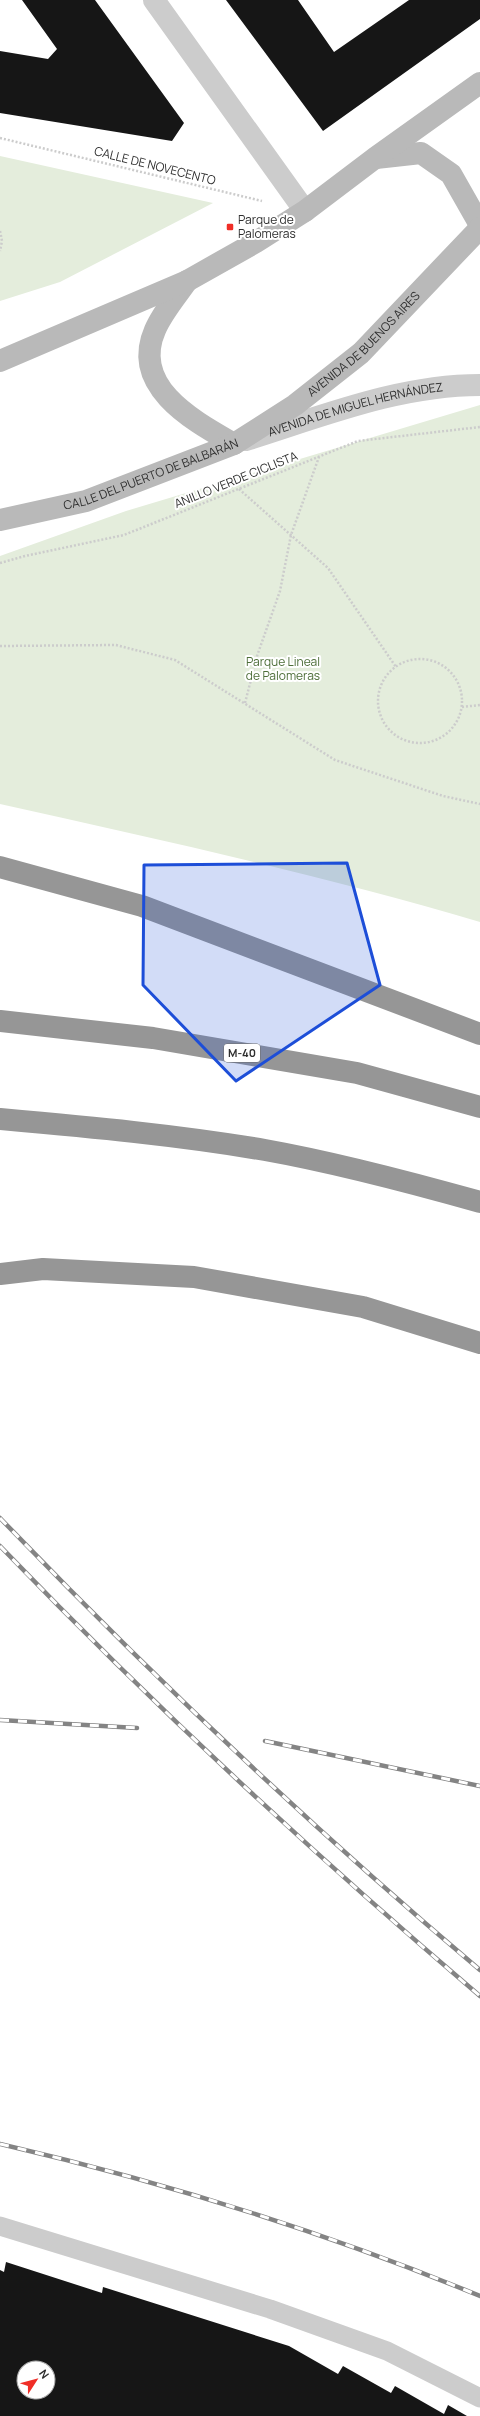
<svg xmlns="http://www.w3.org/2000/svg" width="480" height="2416" viewBox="0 0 480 2416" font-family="Manrope,sans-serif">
<rect width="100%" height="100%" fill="#fff"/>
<g fill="#e4eddc">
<path d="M0 156 213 203 60 282 0 301Z"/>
<path d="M480 405V922C322 875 161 840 0 804V556L126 511Z"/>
</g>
<g fill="#161616" fill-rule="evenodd">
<path d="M22 0H95L184 123 172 141 0 113V51L48 59 57 49Z"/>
<path d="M226 0H298L334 52 409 0H480V19L323 131Z"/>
<path d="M6 2262 102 2293 103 2287 289 2346 338 2374 343 2366 391 2393 395 2386 444 2414 448 2405 467 2416H0V2270L4 2272ZM24 2368H48V2392H24Z"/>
</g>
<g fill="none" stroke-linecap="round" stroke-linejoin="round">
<g stroke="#ccc" stroke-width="2.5" stroke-dasharray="2 2" stroke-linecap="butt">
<path d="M0 138 262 201"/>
<path d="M0 231 2 241 0 251"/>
<path d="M239 489 328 568 396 667"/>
<path d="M0 563 25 556 124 535 358 441 480 427"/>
<path d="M0 646 116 645 175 660 335 760 443 796 480 804"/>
<circle cx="420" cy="701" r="42"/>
<path d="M245 703 257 656 280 591 291 535 319 457"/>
<path d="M462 707 480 705"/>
</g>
<path stroke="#ccc" stroke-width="19" d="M0 2226 270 2309 387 2351 480 2398"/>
<path stroke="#ccc" stroke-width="22" d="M154 0 305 211"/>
<path stroke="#ccc" stroke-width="22" id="s1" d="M246 440C323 416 399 385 480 385"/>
<g stroke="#b9b9b9" stroke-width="22">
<path d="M376 158 421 153 451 174 480 225"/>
<path d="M187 281C176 297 162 313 155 330 130 387 194 421 234 444"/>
<path d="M0 361 187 281 256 242 305 211 375 158 480 83"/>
<path id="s2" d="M0 520 86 501 234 444 295 405 361 353 480 228"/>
</g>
<g stroke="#969696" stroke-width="22">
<path d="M0 867 142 906 480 1034"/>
<path d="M0 1021 153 1038 357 1073 480 1107"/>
<path d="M0 1119C89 1127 177 1135 265 1150 338 1163 409 1182 480 1202"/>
<path d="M0 1274 43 1269 194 1277 363 1307 480 1343"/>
</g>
<defs>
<g id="rail">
<path d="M0 1518C152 1676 312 1828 480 1970"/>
<path d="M0 1546C152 1704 313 1854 480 1996"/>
<path d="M0 1720 137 1728"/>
<path d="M265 1741 480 1786"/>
<path d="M0 2144C164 2182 325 2232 480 2296"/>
</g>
</defs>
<use href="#rail" stroke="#848484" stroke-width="4.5"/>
<use href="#rail" stroke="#fff" stroke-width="3" stroke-dasharray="9" stroke-linecap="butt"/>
</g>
<path fill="#1d4ed8" fill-opacity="0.2" stroke="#1d4ed8" stroke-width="3" stroke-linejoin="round" d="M347 863 380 985 236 1081 143 985 144 865Z"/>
<rect fill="#f02e27" stroke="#fff" stroke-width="1.5" x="226" y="223" width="8" height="8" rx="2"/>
<g text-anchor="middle" stroke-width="4" stroke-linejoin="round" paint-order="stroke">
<rect fill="#fff" stroke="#6d6d6d" stroke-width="1" x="224" y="1044" width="36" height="18" rx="3"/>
<g font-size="11" font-weight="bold" fill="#2f2f2f">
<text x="242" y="1057">M-40</text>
</g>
<g font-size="12" fill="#2f2f2f" stroke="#fff">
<text transform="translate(155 166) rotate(14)" y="4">CALLE DE NOVECENTO</text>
<text dy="4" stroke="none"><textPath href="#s2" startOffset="411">AVENIDA DE BUENOS AIRES</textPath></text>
<text dy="4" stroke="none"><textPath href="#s1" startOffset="114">AVENIDA DE MIGUEL HERNÁNDEZ</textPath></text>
<text dy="4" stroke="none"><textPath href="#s2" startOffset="158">CALLE DEL PUERTO DE BALBARÁN</textPath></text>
<text transform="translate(236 480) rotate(-22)" y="4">ANILLO VERDE CICLISTA</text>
</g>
<g font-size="12" fill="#2f2f2f" stroke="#fff" text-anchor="start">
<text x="238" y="224">Parque de<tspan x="238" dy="14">Palomeras</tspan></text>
</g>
<g font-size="12" fill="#4d6e39" stroke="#fff">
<text x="283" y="666">Parque Lineal<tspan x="283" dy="14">de Palomeras</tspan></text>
</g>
</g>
<g transform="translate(36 2380) rotate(54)"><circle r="19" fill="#ffffff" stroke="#acacac"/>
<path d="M0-3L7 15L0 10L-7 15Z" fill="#f02e27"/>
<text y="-6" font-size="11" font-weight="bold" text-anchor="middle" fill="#2f2f2f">N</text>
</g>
</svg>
